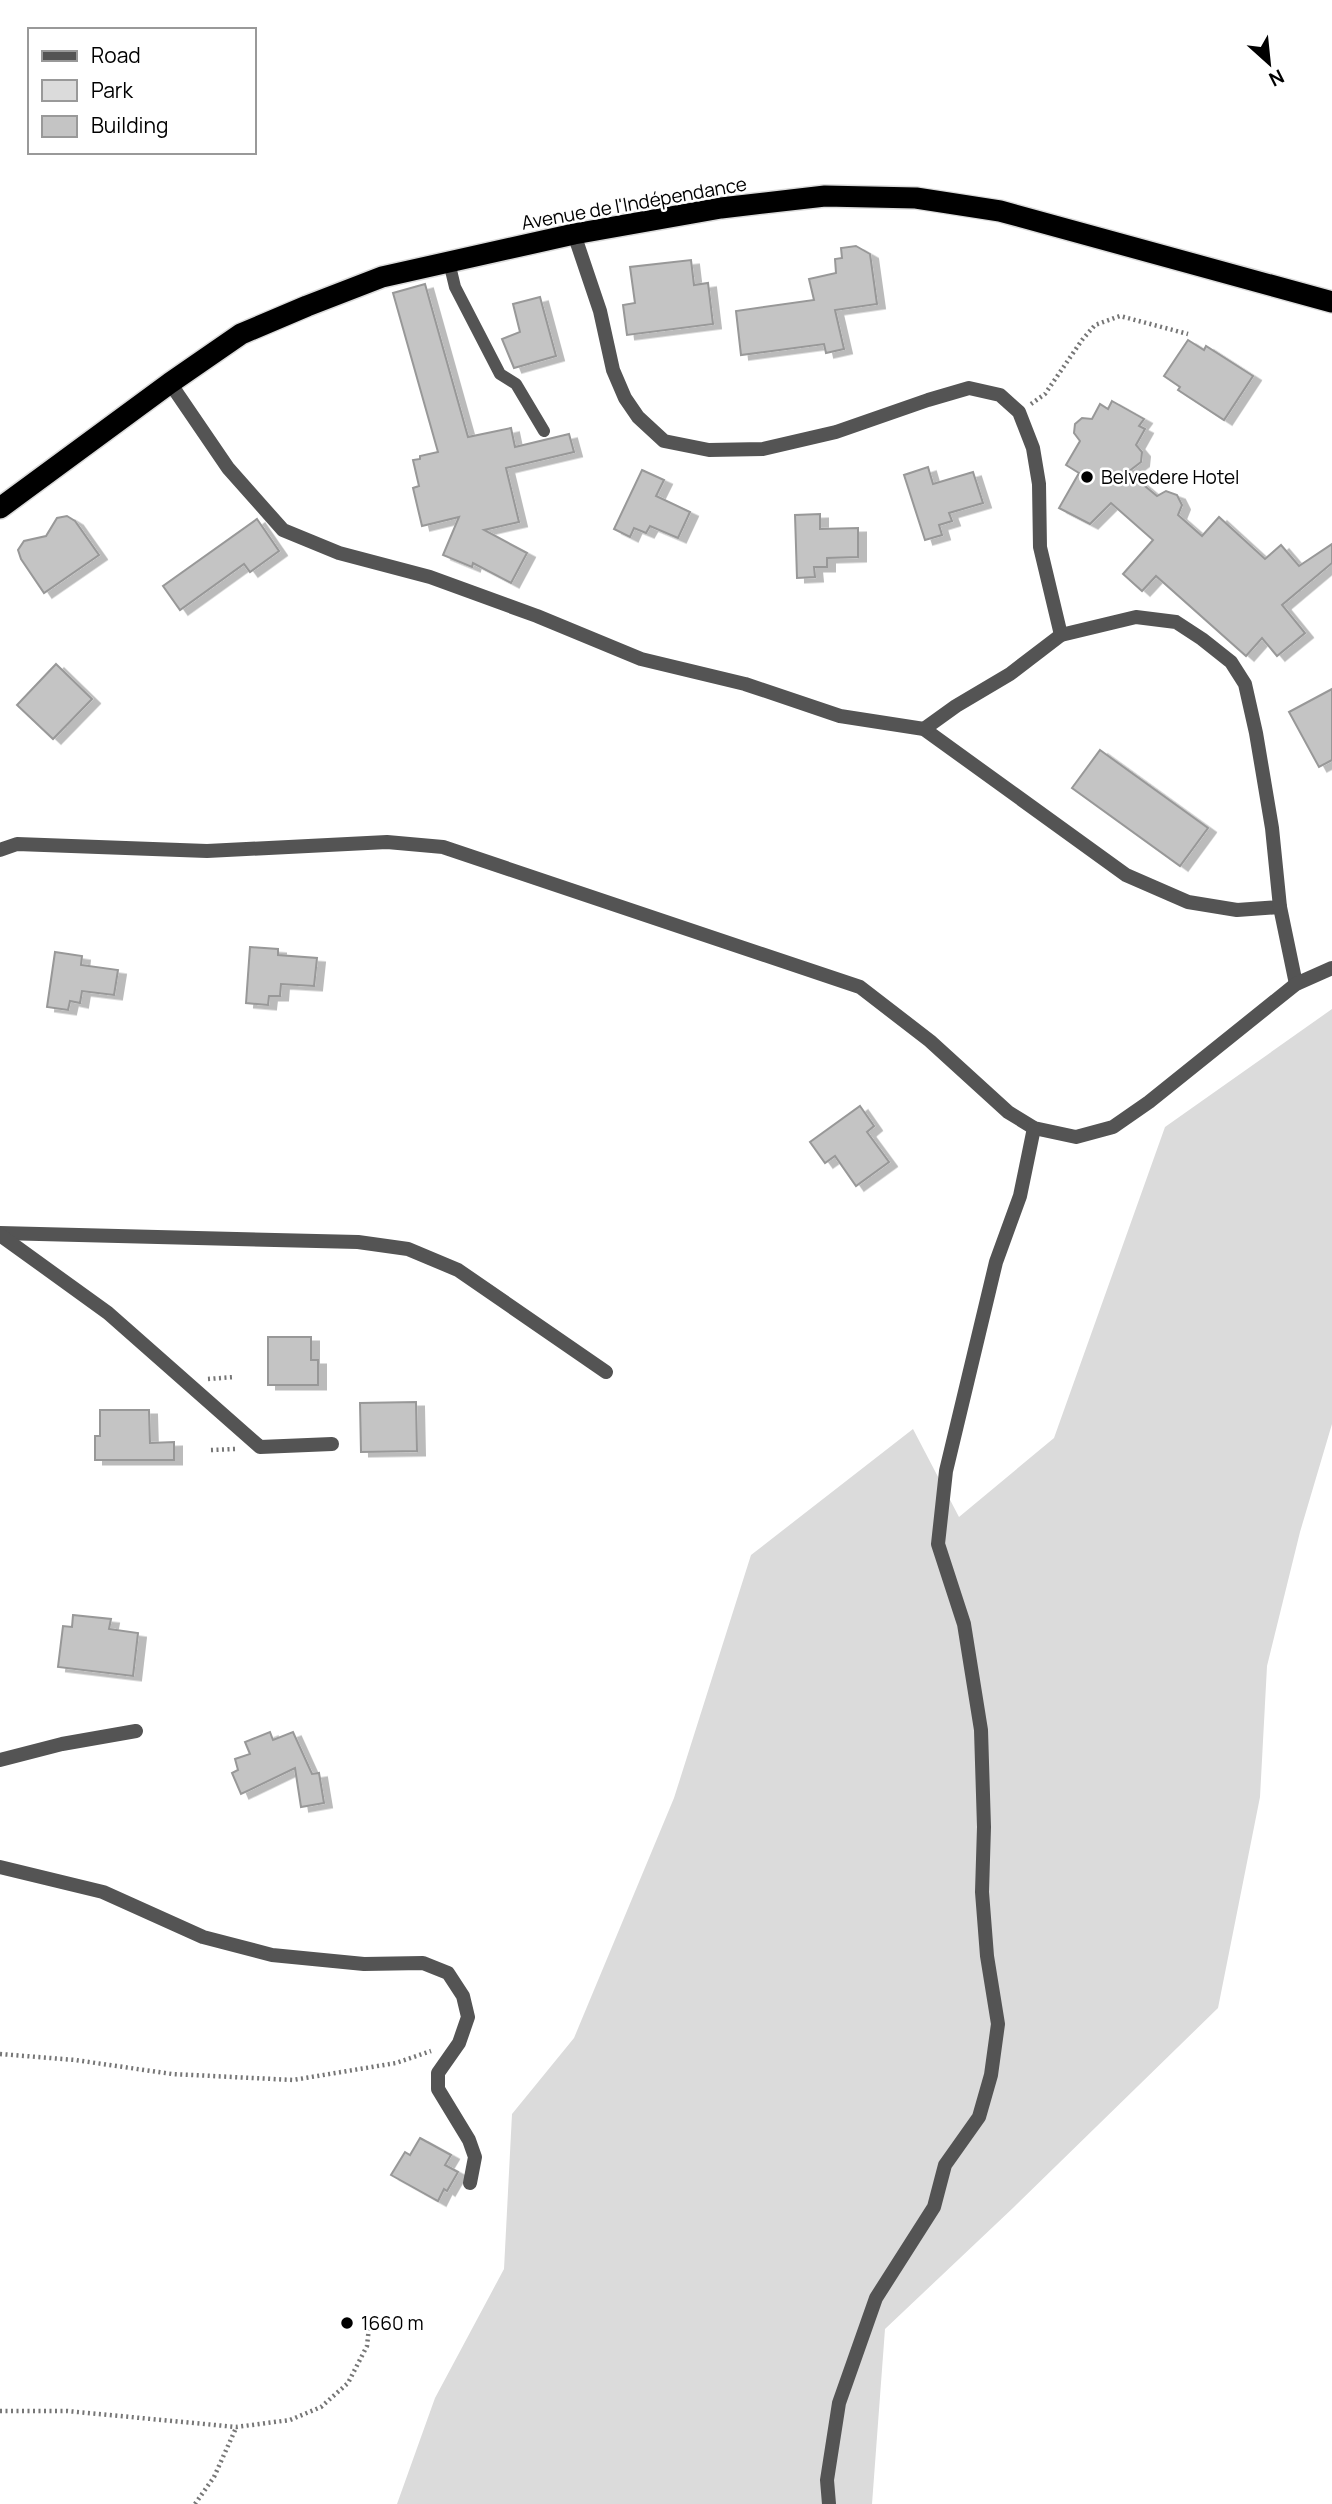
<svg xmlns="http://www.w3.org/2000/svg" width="1332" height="2504" viewBox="0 0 1332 2504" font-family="Manrope,sans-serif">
<defs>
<filter id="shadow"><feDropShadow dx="8" dy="4.5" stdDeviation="0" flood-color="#0004"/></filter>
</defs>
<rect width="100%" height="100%" fill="#fff"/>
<path fill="#dbdbdb" d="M1332 1009V1424L1300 1532 1267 1666 1260 1797 1218 2008 1014 2207 885 2329 872 2504H397L435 2398 504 2269 512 2114 574 2038 674 1798 751 1555 913 1429 959 1517 1054 1438 1165 1127Z"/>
<g fill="#c4c4c4" stroke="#989898" stroke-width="2" filter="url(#shadow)">
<path d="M856 246 870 254 877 304 835 310 844 349 826 353 824 344 741 355 736 311 814 300 809 279 836 273 835 259 842 258 841 248Z"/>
<path d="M691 260 694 285 708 283 713 324 627 335 623 305 635 303 630 267Z"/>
<path d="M425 284 468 437 511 428 515 447 569 434 574 452 506 468 519 522 484 530 527 553 511 583 473 563 472 567 443 555 459 517 422 526 413 488 419 486 413 460 420 459V456L438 452 393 293Z"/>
<path d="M540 297 556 356 514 368 502 339 520 332 513 304Z"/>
<path d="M1188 340 1204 350 1206 346 1253 376 1224 420 1178 390 1180 387 1164 376Z"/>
<path d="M1112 401 1144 419 1139 426 1145 429 1136 445 1142 452 1141 462 1128 472 1157 496 1166 491 1177 495 1182 505 1178 515 1202 536 1219 517 1265 559 1281 545 1299 566 1332 544V563L1282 605 1305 633 1277 656 1262 638 1246 656 1156 576 1142 591 1123 574 1153 540 1111 503 1090 524 1059 508 1079 473 1066 465 1080 441 1074 433 1075 424 1082 418 1092 419 1100 404 1108 409Z"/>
<path d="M928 467 933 484 973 472 983 503 949 513 952 521 939 525 942 535 925 540 904 475Z"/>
<path d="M642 470 664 480 656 496 690 512 678 538 650 526 646 533 634 528 630 537 614 529Z"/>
<path d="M820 514V529L858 528V557L827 558V567H814L815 577 797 578 795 515Z"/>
<path d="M67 516 75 521 99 555 44 593 21 559 18 550 24 541 46 536 57 518Z"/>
<path d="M257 519 279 551 250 572 244 564 180 610 163 586Z"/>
<path d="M56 664 92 699 53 739 17 705Z"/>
<path d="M1332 689V760L1319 767 1289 712Z"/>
<path d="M1100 750 1208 828 1180 866 1072 788Z"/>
<path d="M250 947 278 949V955L317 958 314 986 281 984 280 996H269L268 1005 246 1003Z"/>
<path d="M55 952 82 956 81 965 118 970 114 995 82 991 80 1003 70 1001 68 1010 47 1007Z"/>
<path d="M860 1106 874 1126 867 1132 889 1162 856 1186 835 1156 825 1163 810 1142Z"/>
<path d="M268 1337H311V1360H318V1385H268Z"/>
<path d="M416 1402 417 1451 361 1452 360 1403Z"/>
<path d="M100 1410H149L150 1443 174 1442V1460H95V1436H100Z"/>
<path d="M73 1615 111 1619 109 1629 138 1633 133 1676 58 1667 63 1626 72 1627Z"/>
<path d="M270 1732 273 1740 293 1732 312 1774 319 1773 324 1803 301 1807 295 1768 241 1794 232 1773 238 1770 235 1759 250 1754 245 1742Z"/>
<path d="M420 2138 451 2155 445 2165 458 2172 447 2191 444 2189 438 2201 391 2175 405 2152 410 2155Z"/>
</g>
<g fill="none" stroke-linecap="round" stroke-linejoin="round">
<defs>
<path id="highway" d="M0 508 170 383 241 334 307 306 382 277 574 234 721 208 825 196 916 198 1000 211 1332 302"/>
</defs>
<use href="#highway" stroke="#dbdbdb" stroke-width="24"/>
<g stroke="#767676" stroke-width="4.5" stroke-dasharray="2 3.5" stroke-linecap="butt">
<path d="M1031 404 1045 394 1082 340 1095 325 1120 316 1188 334"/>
<path d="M208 1379 234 1377"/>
<path d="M211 1450 235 1449"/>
<path d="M0 2054 75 2060 172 2074 293 2080 396 2063 431 2051"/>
<path d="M0 2411H67L236 2427 290 2420 321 2407 348 2383 367 2346 370 2318"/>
<path d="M195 2504 214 2477 236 2428"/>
</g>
<path stroke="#545454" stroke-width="12" d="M449 262 455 287 500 374 516 384 544 431"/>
<g stroke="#545454" stroke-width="14">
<path d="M574 234 600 311 613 370 625 398 638 417 664 441 709 450 763 449 836 432 928 400 969 388 1000 395 1019 412 1033 448 1039 484 1040 547 1061 635"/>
<path d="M170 383 228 468 283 530 339 553 430 577 537 616 641 659 745 684 840 716 924 729 1126 875 1188 902 1237 910 1280 907"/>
<path d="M924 729 956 706 1010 674 1061 635 1136 617 1176 622 1202 639 1231 662 1245 684 1256 733 1272 828 1280 907 1296 984"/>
<path d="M0 850 17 844 207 851 387 842 443 847 860 987 930 1041 1008 1112 1034 1128 1076 1137 1113 1127 1149 1102 1296 984 1332 968"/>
<path d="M0 1233 358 1242 408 1249 458 1270 606 1372"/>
<path d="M0 1235 108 1313 260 1447 332 1444"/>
<path d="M0 1760 62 1744 136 1731"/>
<path d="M0 1867 103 1892 203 1937 272 1955 364 1964 423 1963 448 1973 463 1996 468 2017 459 2043 438 2073V2089L469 2140 475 2157 470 2183"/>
<path d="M829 2504 827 2480 839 2403 876 2298 934 2207 945 2165 979 2117 991 2075 998 2024 987 1956 982 1892 984 1827 981 1730 964 1624 938 1544 946 1471 996 1262 1020 1196 1034 1128"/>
</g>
<use href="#highway" stroke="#000" stroke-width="21"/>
</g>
<g fill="#000" stroke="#fff" stroke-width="2.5">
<circle cx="1087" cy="477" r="7"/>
<circle cx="347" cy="2323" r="7"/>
</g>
<g text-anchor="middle" stroke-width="5" stroke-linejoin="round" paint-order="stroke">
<g font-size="19" fill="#000" stroke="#fff">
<text transform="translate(634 203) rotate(-10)" y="7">Avenue de l'Indépendance</text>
</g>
<g font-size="19" fill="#000" stroke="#fff" text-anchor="start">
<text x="1101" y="484">Belvedere Hotel</text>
<text x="361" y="2330">1660 m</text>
</g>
</g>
<rect x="28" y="28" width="228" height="126" fill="#ffffff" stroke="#999999" stroke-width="2"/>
<rect x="42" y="51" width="35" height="10" fill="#545454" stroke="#999999" stroke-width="2"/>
<text x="91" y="63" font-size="21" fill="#000000">Road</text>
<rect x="42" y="80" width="35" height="21" fill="#dbdbdb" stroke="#999999" stroke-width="2"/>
<text x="91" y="98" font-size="21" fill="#000000">Park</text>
<rect x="42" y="116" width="35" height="21" fill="#c4c4c4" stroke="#999999" stroke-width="2"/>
<text x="91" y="133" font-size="21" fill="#000000">Building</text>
<g transform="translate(1269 63) rotate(153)" stroke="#ffffff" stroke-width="5" paint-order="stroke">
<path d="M0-5L12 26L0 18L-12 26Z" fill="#000000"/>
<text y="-10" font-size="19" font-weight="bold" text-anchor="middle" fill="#000000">N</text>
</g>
</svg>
